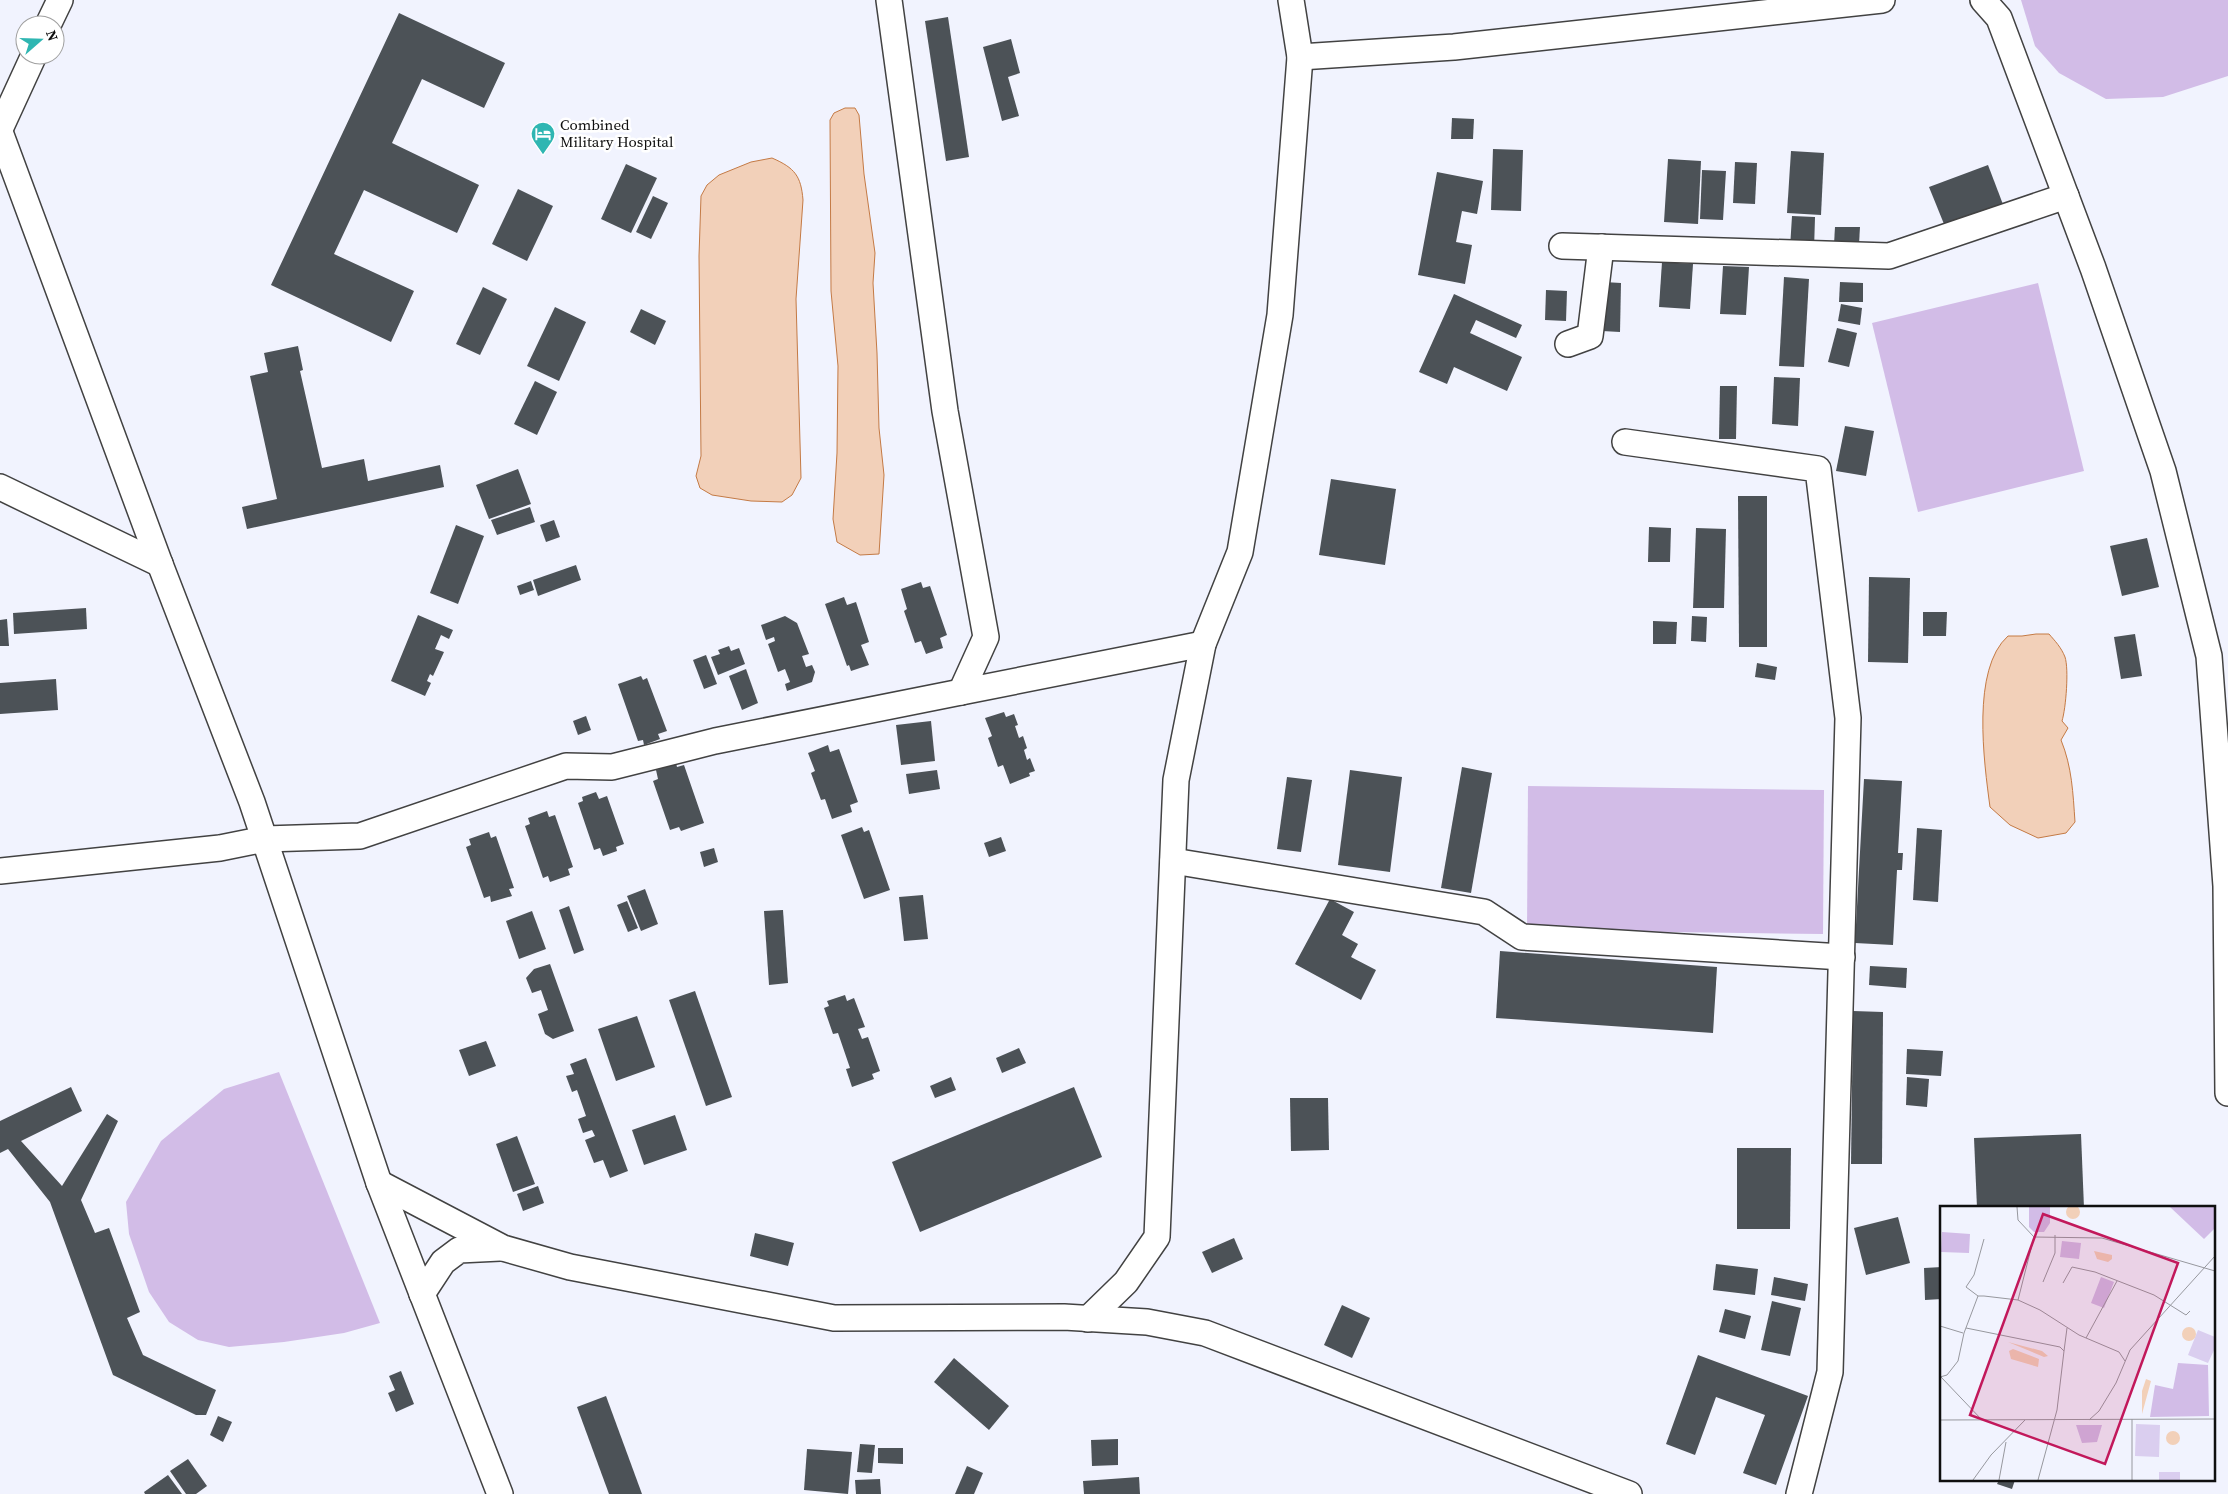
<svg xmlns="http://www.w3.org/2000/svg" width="2228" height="1494" viewBox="0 0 2228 1494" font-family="'Source Serif 4',serif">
<rect width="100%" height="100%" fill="#f1f3fe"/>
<g fill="#d2bce7">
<path d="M2021 0H2228V76L2163 97 2106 99 2059 73 2035 46Z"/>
<path d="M2038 283 2084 471 1918 512 1872 323Z"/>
<path d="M1528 786 1824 790 1823 934 1527 930Z"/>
<path d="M279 1072 380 1323 344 1333 284 1342 229 1347 198 1340 169 1322 149 1292 129 1234 126 1202 161 1141 224 1089Z"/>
</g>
<g fill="#f2d0b9" stroke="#c47a45">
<path d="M845 108H855L859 115 864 174 875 253 873 283 877 353 879 428 884 475 879 554 860 555 837 542 833 519 837 453 838 366 831 291 830 120 834 113Z"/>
<path d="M772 158C795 168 801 176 803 200L796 299 801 478 792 495 782 502 751 501 712 495 700 488 696 476 701 456 699 256 701 196 707 185 719 175 751 162Z"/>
<path d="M2036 634H2049C2055 641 2061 647 2065 657 2069 669 2066 708 2062 721L2068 728 2061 740C2072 767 2073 793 2075 822L2066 833 2038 838 2010 825 1990 807C1984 762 1971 669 2008 636H2022Z"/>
</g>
<g fill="#4c5257">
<path d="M399 13 505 63 484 108 422 79 392 143 479 185 457 233 364 190 334 254 414 291 391 342 271 285Z"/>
<path d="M948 17 969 157 946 161 925 21Z"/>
<path d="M1011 39 1020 73 1008 77 1019 116 1002 121 983 47Z"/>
<path d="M1452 118 1474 119 1473 139H1451Z"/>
<path d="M1493 149 1523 150 1521 211 1491 210Z"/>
<path d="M1791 151 1824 153 1821 215 1787 213Z"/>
<path d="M1668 159 1701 161 1698 224 1664 222Z"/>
<path d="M1735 162 1757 163 1755 204 1733 203Z"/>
<path d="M626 164 657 178 631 233 601 219Z"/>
<path d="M1988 165 2004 207 1946 229 1929 187Z"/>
<path d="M1702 170 1726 171 1723 220 1700 219Z"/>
<path d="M1437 172 1483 181 1477 214 1462 211 1456 242 1472 245 1465 284 1418 275Z"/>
<path d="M518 189 553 206 527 261 492 244Z"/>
<path d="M653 196 668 203 651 239 636 232Z"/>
<path d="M1792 216 1815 217 1814 249 1790 248Z"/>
<path d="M1835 227H1860L1859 244H1834Z"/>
<path d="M1662 262 1693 264 1690 309 1659 307Z"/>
<path d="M1723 266 1749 267 1746 315 1720 314Z"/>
<path d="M1784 277 1809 279 1804 367 1779 366Z"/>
<path d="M1604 282 1621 283 1620 332 1602 331Z"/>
<path d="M1840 282 1863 283V302H1839Z"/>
<path d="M483 287 507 299 480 355 456 344Z"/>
<path d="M1546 290 1567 291 1566 321 1545 320Z"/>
<path d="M1454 294 1522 325 1516 338 1476 320 1470 333 1522 357 1507 391 1454 367 1447 384 1419 372Z"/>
<path d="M1841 304 1862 308 1860 325 1838 321Z"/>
<path d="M555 307 586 322 559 381 527 366Z"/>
<path d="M641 309 666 321 655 345 630 332Z"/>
<path d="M1837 328 1857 333 1849 367 1828 362Z"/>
<path d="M298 346 303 370 300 371 322 468 364 459 368 481 440 465 444 487 247 529 242 507 277 499 250 376 268 372 264 353Z"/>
<path d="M1774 377 1800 378 1798 426 1772 424Z"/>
<path d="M535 381 557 392 537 435 514 424Z"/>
<path d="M1720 386H1737L1736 439H1719Z"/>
<path d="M1845 426 1874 431 1866 476 1836 471Z"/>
<path d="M518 469 531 504 489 519 476 485Z"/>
<path d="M1331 479 1396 489 1385 565 1319 555Z"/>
<path d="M1738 496H1767V647H1739Z"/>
<path d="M530 507 535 522 497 535 491 520Z"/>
<path d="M554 520 560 537 546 542 540 525Z"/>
<path d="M456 525 484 536 458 604 430 593Z"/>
<path d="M1649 527 1671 528 1670 562H1648Z"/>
<path d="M1696 528 1726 529 1724 608H1693Z"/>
<path d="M2147 538 2159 587 2122 596 2110 546Z"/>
<path d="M576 565 581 580 538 596 533 580Z"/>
<path d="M1869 577 1910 578 1908 663 1868 662Z"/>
<path d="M531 581 534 590 520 595 517 586Z"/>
<path d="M921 582 923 588 930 586 947 635 940 638 943 648 926 654 921 641 915 643 904 611 907 609 901 589Z"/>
<path d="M844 597 847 605 856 602 869 642 861 645 869 665 851 671 849 665 847 666 825 604Z"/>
<path d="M86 608 87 629 14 634 13 613Z"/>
<path d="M1923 612H1947L1946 636H1923Z"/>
<path d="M418 615 453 630 449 639 441 635 435 649 444 652 433 676 430 674 427 681 431 683 425 696 391 681Z"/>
<path d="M785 616 797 623 809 654 802 656 806 667 812 665 815 672 812 682 787 691 785 684 790 682 785 669 778 672 768 644 775 641 774 637 766 640 761 625Z"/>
<path d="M1692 616 1707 617 1706 642 1691 641Z"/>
<path d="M7 619 9 646H0V620Z"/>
<path d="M1653 621 1677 622 1676 644H1653Z"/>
<path d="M2135 634 2142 676 2121 679 2114 637Z"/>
<path d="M729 646 731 651 739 648 745 664 718 675 711 657 720 654 718 650Z"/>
<path d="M706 655 717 684 704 689 693 660Z"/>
<path d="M1757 663 1777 667 1775 680 1755 677Z"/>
<path d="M746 669 758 703 742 710 729 676Z"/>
<path d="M641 676 643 680 647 678 667 731 658 734 660 739 644 745 643 740 638 741 618 684Z"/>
<path d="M56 679 58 710 0 714V683Z"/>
<path d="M1004 712 1006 717 1014 714 1018 725 1015 726 1019 738 1023 736 1027 748 1024 750 1027 760 1030 758 1035 771 1029 773 1030 776 1010 784 1003 765 998 767 988 738 992 736 985 718Z"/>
<path d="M586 716 591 730 578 735 573 721Z"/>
<path d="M931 721 935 761 901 765 896 725Z"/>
<path d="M828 745 830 752 839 749 858 802 850 805 852 812 832 819 825 799 821 800 811 773 815 771 808 753Z"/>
<path d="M676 763 677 767 684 765 704 823 681 831 679 827 670 830 653 781 658 779 656 770Z"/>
<path d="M1462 767 1492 773 1471 893 1441 888Z"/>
<path d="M937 770 940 789 909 794 906 774Z"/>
<path d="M1350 770 1402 777 1390 872 1338 865Z"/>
<path d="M1287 777 1312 780 1301 852 1277 849Z"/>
<path d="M1864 779 1902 781 1898 853H1903L1902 870H1897L1893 945 1855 943Z"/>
<path d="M596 792 599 799 607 796 624 844 616 847 617 851 603 856 600 848 594 850 578 803 583 801 582 797Z"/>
<path d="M547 811 549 817 555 815 573 867 568 869 570 875 550 882 548 876 543 878 525 826 530 824 528 818Z"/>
<path d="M862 827 864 832 869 830 890 890 864 899 841 835Z"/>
<path d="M1917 828 1942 830 1938 902 1913 900Z"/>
<path d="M489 832 491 838 496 836 514 888 509 889 512 896 491 902 490 896 484 898 466 847 471 845 469 839Z"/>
<path d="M1001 837 1006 851 989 857 984 843Z"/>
<path d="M714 848 718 862 704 867 700 852Z"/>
<path d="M645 889 658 924 641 931 627 896Z"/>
<path d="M923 895 928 939 904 941 899 897Z"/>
<path d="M1330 899 1354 912 1342 935 1358 944 1351 957 1376 970 1361 1000 1295 964Z"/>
<path d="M627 901 638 928 628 932 617 905Z"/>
<path d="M569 906 584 950 574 954 559 910Z"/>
<path d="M783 910 788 983 769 985 764 911Z"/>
<path d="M532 911 546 949 519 959 506 921Z"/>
<path d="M1500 951 1717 967 1713 1033 1496 1018Z"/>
<path d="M550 964 574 1031 553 1039 545 1034 538 1014 548 1010 541 990 532 993 526 978 534 969Z"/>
<path d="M1870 966 1907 968 1906 988 1869 985Z"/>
<path d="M695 991 732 1097 706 1106 669 1000Z"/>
<path d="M845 995 847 1001 854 998 865 1027 858 1029 862 1039 868 1037 880 1071 872 1074 874 1079 852 1087 846 1069 850 1068 838 1033 833 1034 824 1008 829 1006 827 1001Z"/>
<path d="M1853 1011 1883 1012 1882 1164H1851Z"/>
<path d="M637 1016 655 1067 616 1081 598 1029Z"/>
<path d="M486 1041 496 1066 469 1076 459 1050Z"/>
<path d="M1019 1048 1026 1063 1002 1073 996 1058Z"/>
<path d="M1907 1049 1943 1051 1941 1076 1906 1074Z"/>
<path d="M586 1058 628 1171 610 1178 603 1160 594 1163 585 1140 595 1136 592 1130 583 1133 578 1119 586 1116 577 1090 572 1092 566 1076 574 1074 570 1064Z"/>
<path d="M951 1077 956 1090 935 1098 930 1086Z"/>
<path d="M1907 1077 1929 1079 1927 1107 1906 1105Z"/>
<path d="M71 1087 82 1111 21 1141 62 1186 107 1114 118 1121 81 1200 95 1233 109 1228 140 1312 127 1318 143 1355 216 1390 206 1415H196L113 1375 50 1202 8 1149 0 1153V1121Z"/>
<path d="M1074 1087 1102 1157 920 1232 892 1162Z"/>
<path d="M1290 1098H1328L1329 1150 1291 1151Z"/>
<path d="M675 1115 687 1150 644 1165 632 1130Z"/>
<path d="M2081 1134 2084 1208H1977L1974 1138Z"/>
<path d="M517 1136 535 1184 513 1192 496 1144Z"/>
<path d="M1737 1148H1791L1790 1229H1737Z"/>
<path d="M538 1186 544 1203 523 1211 517 1194Z"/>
<path d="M1898 1217 1910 1263 1866 1275 1854 1228Z"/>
<path d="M755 1233 794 1243 788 1266 750 1256Z"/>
<path d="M1234 1238 1243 1259 1212 1273 1202 1252Z"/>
<path d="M1716 1264 1758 1269 1755 1295 1713 1290Z"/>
<path d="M1942 1267V1299L1925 1300 1924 1268Z"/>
<path d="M1774 1277 1808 1284 1805 1301 1771 1295Z"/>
<path d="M1772 1301 1801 1308 1790 1356 1761 1350Z"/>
<path d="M1342 1305 1370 1318 1352 1358 1324 1345Z"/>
<path d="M1725 1309 1751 1316 1745 1339 1719 1332Z"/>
<path d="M1698 1355 1808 1396 1776 1485 1743 1473 1765 1415 1716 1397 1695 1455 1666 1444Z"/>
<path d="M954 1358 1009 1406 989 1430 934 1382Z"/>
<path d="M401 1371 414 1404 396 1412 388 1393 395 1390 389 1376Z"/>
<path d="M606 1396 642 1494H609L577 1407Z"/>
<path d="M218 1416 232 1422 223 1442 210 1435Z"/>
<path d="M1118 1439V1465L1092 1466 1091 1440Z"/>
<path d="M860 1444 875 1445 872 1473 857 1472Z"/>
<path d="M878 1448H903V1464L878 1463Z"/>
<path d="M807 1449 852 1452 848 1494 804 1490Z"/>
<path d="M188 1459 207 1486 196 1494H186L170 1471Z"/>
<path d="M967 1466 983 1473 974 1494H955Z"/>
<path d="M168 1475 182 1494H145L144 1492Z"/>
<path d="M1139 1477 1140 1494H1084L1083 1481Z"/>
<path d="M880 1479 881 1494H856L855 1480Z"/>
<path d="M1999 1480H2015L2012 1489 1997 1484Z"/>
</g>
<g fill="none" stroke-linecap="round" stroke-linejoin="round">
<defs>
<g id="minor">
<path d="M889 0 945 411 986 637 961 692 1203 644"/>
<path d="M1983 0 1999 18 2093 268 2163 471 2209 656 2226 886 2228 1093"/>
<path d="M48 25 60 0"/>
<path d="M1300 57 1454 47 1882 0"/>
<path d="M0 129 34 55"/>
<path d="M0 132 160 564 252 802 379 1183 500 1494"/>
<path d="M1562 246 1889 256 2066 196"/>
<path d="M1568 344 1590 336 1601 247"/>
<path d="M1625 442 1818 469 1848 718 1830 1372 1799 1494"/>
<path d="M0 487 160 564"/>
<path d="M1173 861 1484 912 1522 937 1842 957"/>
<path d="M0 871 220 848 265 839 360 836 566 766 612 767 715 741 961 692"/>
<path d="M379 1183 503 1248 570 1267 834 1318 1064 1317 1147 1322 1205 1333 1629 1494"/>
<path d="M422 1294 443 1262 459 1250 500 1248"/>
<path d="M1088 1319 1126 1282 1157 1237 1176 780 1203 644 1240 552 1280 315 1300 57 1291 0"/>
</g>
</defs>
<use href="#minor" stroke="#424242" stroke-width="28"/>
<use href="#minor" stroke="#fff" stroke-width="25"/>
</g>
<defs>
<symbol id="hotel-pin" viewBox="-11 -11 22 30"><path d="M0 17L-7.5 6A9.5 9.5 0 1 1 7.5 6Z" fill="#2fb6b2" stroke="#fff"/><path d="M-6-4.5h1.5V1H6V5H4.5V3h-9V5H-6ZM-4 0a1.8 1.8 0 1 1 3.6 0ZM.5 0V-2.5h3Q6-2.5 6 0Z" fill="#fff"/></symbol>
</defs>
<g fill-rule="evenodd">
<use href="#hotel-pin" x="529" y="120" width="28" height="38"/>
</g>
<g text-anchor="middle" stroke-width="5" stroke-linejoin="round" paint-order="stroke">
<g font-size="15" fill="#0f0f0f" stroke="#fff" text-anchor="start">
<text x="560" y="130">Combined<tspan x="560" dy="17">Military Hospital</tspan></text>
</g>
</g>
<g transform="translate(1940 1206)">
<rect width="275" height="275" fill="#f1f3fe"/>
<path d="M89 1H110V17L104 26H94L89 21ZM230 1H275V22L264 33ZM2 26 30 28 29 47 1 46ZM122 35 141 37 139 53 120 51ZM161 71 174 76 164 102 151 97ZM238 157 268 159 269 210 210 211 215 179 233 183ZM136 219H162L157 236 142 237Z" fill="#d2bce7"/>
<path d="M258 124 275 131V142L268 157 248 149ZM196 218 220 219 219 251 195 250ZM219 266H240V274H219Z" fill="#daceef"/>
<path d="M126 6a7 7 0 1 1 14 0a7 7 0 1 1-14 0ZM154 45 172 49V53L168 56 157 53ZM242 128a7 7 0 1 1 14 0a7 7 0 1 1-14 0ZM68 136 102 145 108 150 104 151ZM73 143 99 153 98 161 71 153 69 145ZM206 173 211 175 202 208V185ZM226 232a7 7 0 1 1 14 0a7 7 0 1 1-14 0Z" fill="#f2d0b9"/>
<path fill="none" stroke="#97989e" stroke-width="1" d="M77 1 78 14 94 31 162 32 275 65M103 76 115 47V29M123 77 132 61 155 66 214 89 246 109 250 105M38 90 26 81 34 69 44 33M78 94 94 31M0 120 23 127M26 122 120 141 124 145 127 122M146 132 177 75M0 171 7 169 18 155 24 127 38 90H44L78 94 100 104 139 129 179 146 185 155M1 171 42 214M192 213V274M0 214 275 213M149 214 159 205 176 177 190 144 275 50M33 274 51 249 85 214M59 274 66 236M98 274 117 204 124 145"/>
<path fill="#c2185b" fill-opacity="0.15" stroke="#c2185b" stroke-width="2.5" d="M103 8 238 57 165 258 30 209Z"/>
<rect width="275" height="275" fill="none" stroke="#0f0f0f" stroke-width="2.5"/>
</g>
<g transform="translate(40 40) rotate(70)"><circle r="24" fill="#ffffff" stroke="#9f9f9f"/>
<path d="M0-4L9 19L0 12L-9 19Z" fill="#2fb6b2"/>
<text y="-8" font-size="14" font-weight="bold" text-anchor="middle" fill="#0f0f0f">N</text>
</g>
</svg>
